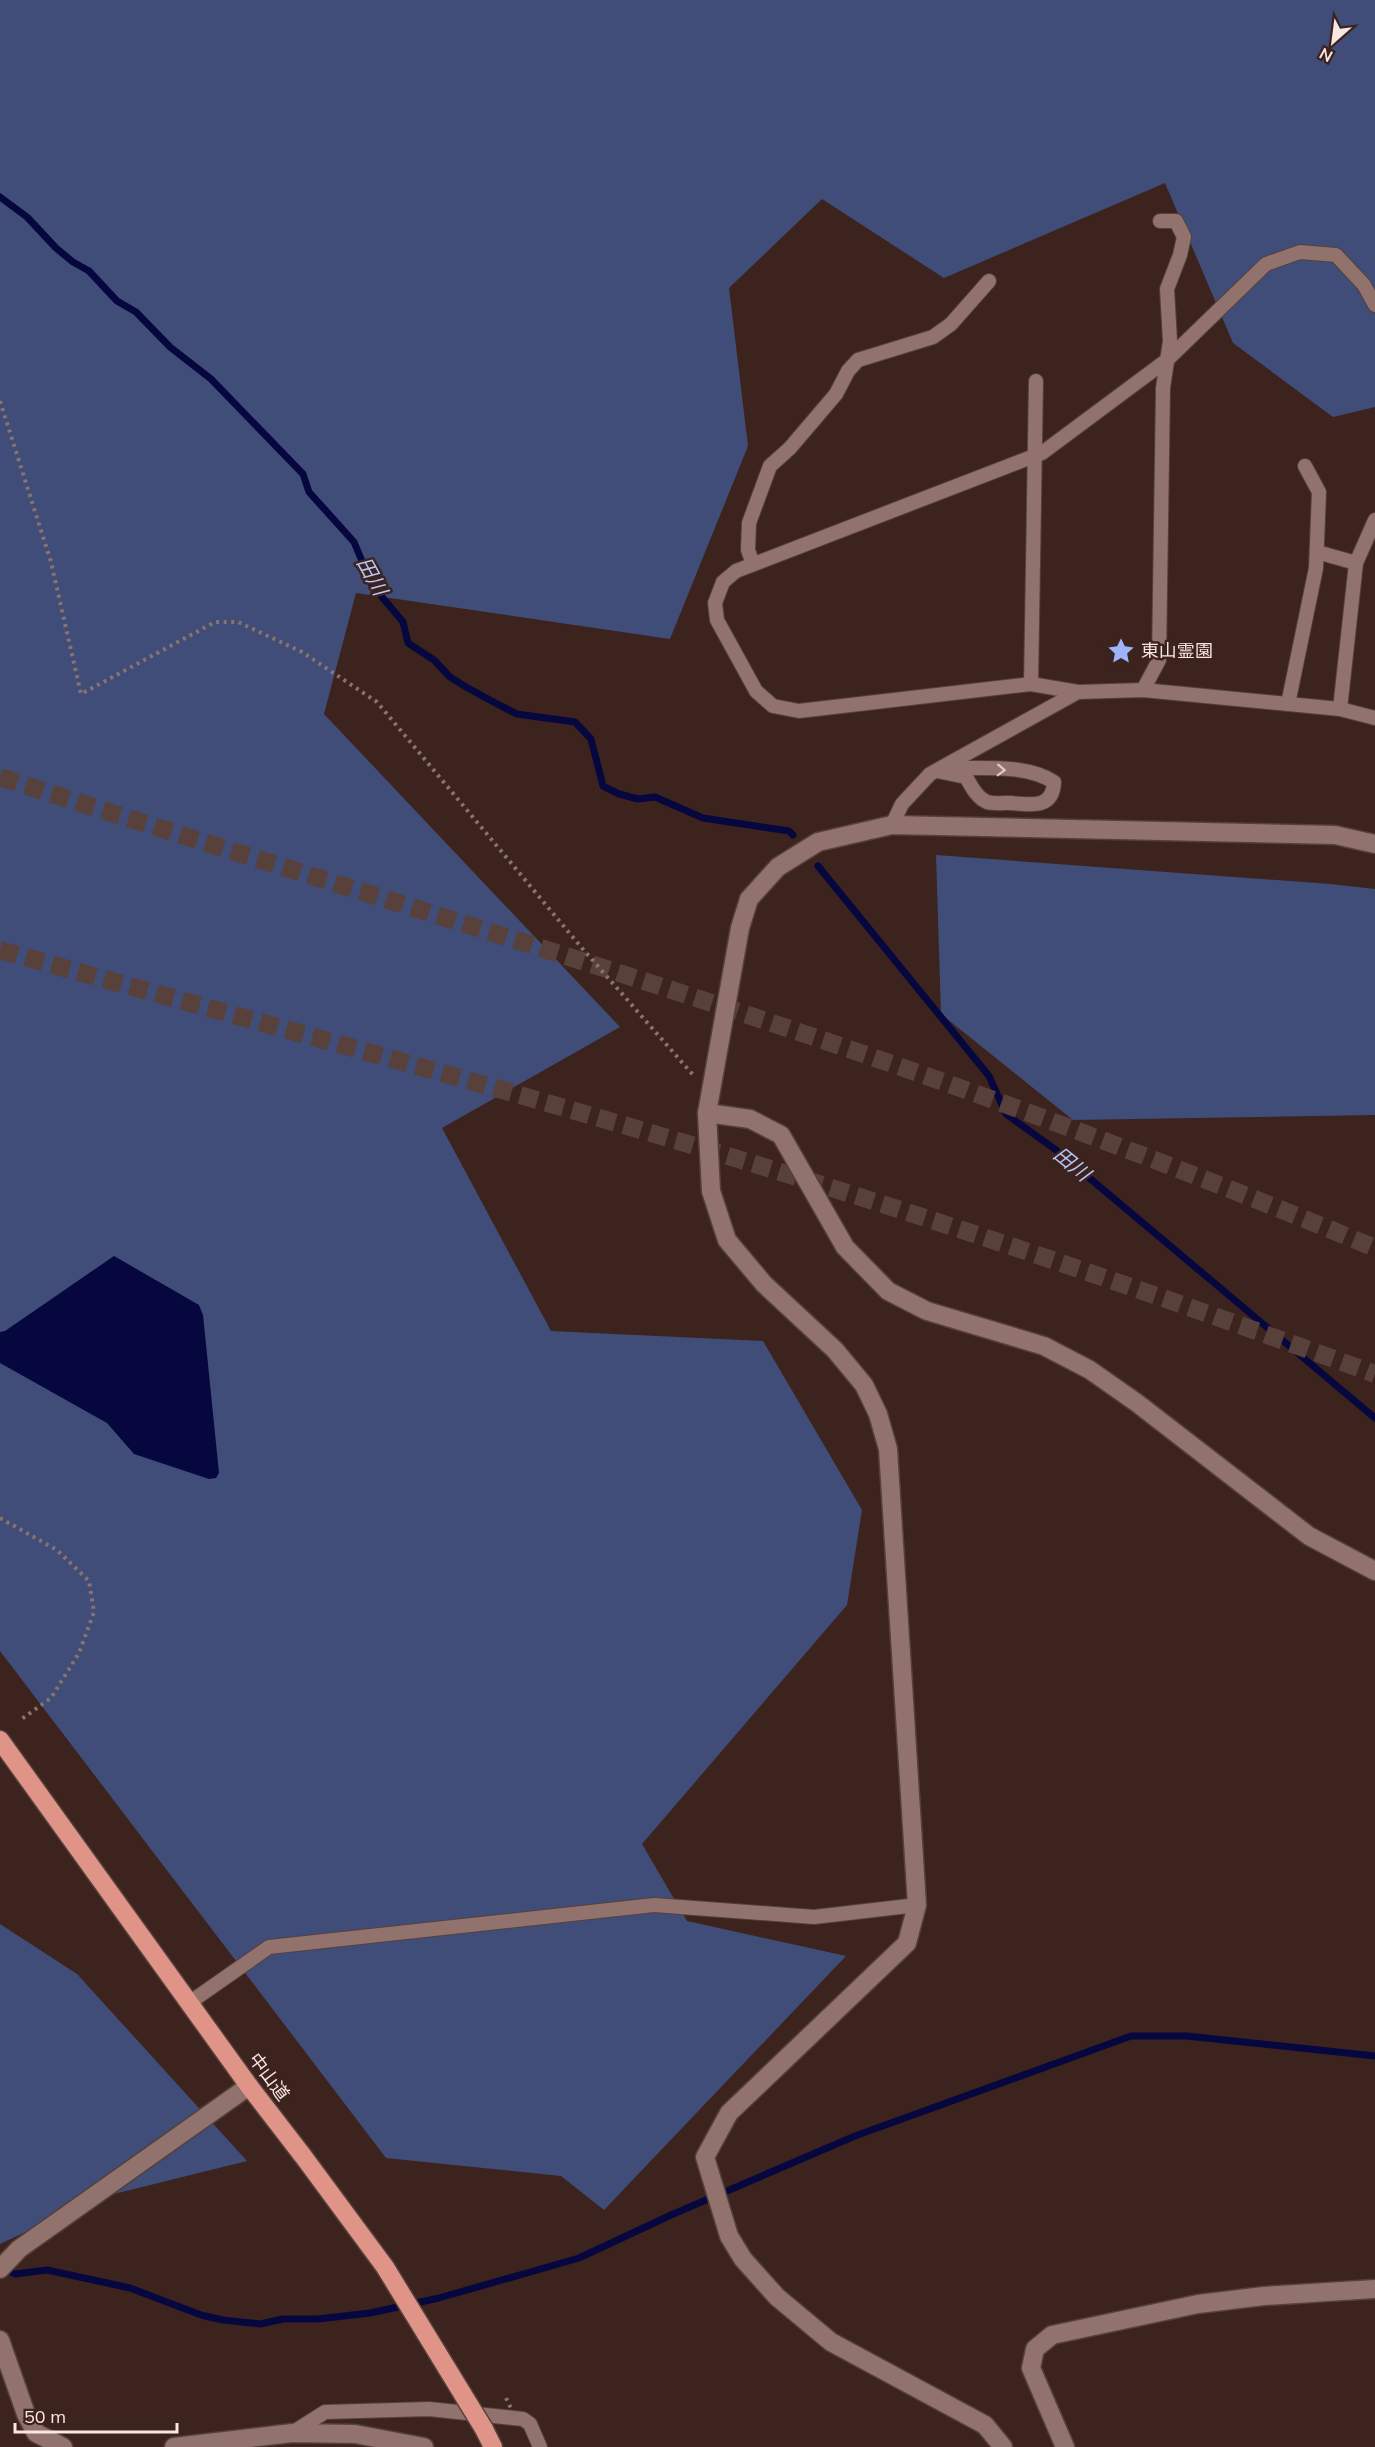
<svg xmlns="http://www.w3.org/2000/svg" width="1375" height="2447" viewBox="0 0 1375 2447" font-family="Mulish,'Noto Sans JP',sans-serif">
<rect width="100%" height="100%" fill="#3c231e"/>
<g fill="#404d79">
<path d="M0 0H1375V407L1333 417 1233 343 1165 183 944 278 822 199 729 288 748 446 670 639 356 593 324 714 620 1027 442 1128 551 1331 763 1341 862 1510 847 1605 642 1844 687 1921 846 1956 604 2210 561 2176 386 2158 0 1651Z"/>
<path d="M936 855 1330 884 1375 889V1115L1073 1120 941 1014Z"/>
<path d="M0 1924 77 1974 247 2161 98 2198 0 2244Z"/>
</g>
<path fill="#06073f" d="M114 1256 199 1305 203 1315 219 1473 216 1478 209 1479 134 1454 107 1423 0 1363V1332L5 1331Z"/>
<g fill="none" stroke-linecap="round" stroke-linejoin="round">
<g stroke="#06073f" stroke-width="7">
<path d="M0 197 27 217 56 248 73 262 89 271 117 301 136 312 170 347 211 379 303 474 309 492 354 542 372 585 403 622 408 643 434 660 450 677 466 687 501 706 517 714 575 722 591 739 603 786 619 794 638 799 655 797 703 818 789 831 793 835"/>
<path d="M818 866 989 1076 1006 1114 1056 1150 1375 1418"/>
<path d="M2 2267 15 2274 47 2270 130 2288 201 2315 223 2320 260 2324 283 2319H318L370 2313 439 2298 579 2258 671 2215 855 2136 1131 2036H1187L1375 2056"/>
</g>
<g stroke="#58403b" stroke-width="18" stroke-dasharray="18 9" stroke-linecap="butt">
<path d="M0 777C283 869 568 953 849 1049 1026 1110 1202 1176 1375 1248"/>
<path d="M0 950C246 1019 493 1085 738 1159 952 1224 1165 1297 1375 1374"/>
</g>
<defs>
<g id="lane">
<path d="M1375 305 1364 285 1336 255 1300 252 1266 264 1167 360 1042 453 736 571 723 582 715 603 717 620 756 691 773 706 799 711 1031 684 1078 692 1143 690 1340 709 1375 718"/>
<path d="M1317 552 1356 563"/>
<path d="M753 564 748 550 749 523 770 466 790 448 836 394 848 371 858 360 933 337 951 324 989 281"/>
<path d="M1031 684 1036 381"/>
<path d="M1143 690 1159 660 1163 388 1170 341 1167 289 1180 255 1184 237 1176 221H1160"/>
<path d="M1288 704 1316 568 1319 492 1305 466"/>
<path d="M1340 709 1356 563 1375 520"/>
<path d="M937 771 966 777C971 786 977 798 987 802 994 804 1004 803 1011 803 1031 805 1053 809 1054 782 1025 763 977 769 943 768"/>
<path d="M892 825 902 804 930 774 1078 692"/>
<path d="M189 2003 269 1947 654 1905 814 1917 917 1905"/>
<path d="M292 2433 325 2412 429 2409 523 2419 530 2424 540 2447"/>
</g>
<g id="street">
<path d="M707 1113 750 1119 781 1135 845 1247 888 1291 927 1311 1044 1346 1090 1370 1137 1403 1309 1536 1375 1571"/>
<path d="M0 2269 19 2249 249 2086"/>
<path d="M0 2340 26 2414 36 2433 63 2447"/>
<path d="M174 2447 292 2433 355 2434 424 2447"/>
<path d="M1003 2447 985 2425 831 2342 777 2297 743 2259 729 2236 705 2157 729 2113 907 1943 917 1905 888 1449 878 1414 864 1385 835 1350 764 1284 727 1240 711 1191 707 1113 740 928 749 899 778 867 818 842 892 825 1335 835 1375 844"/>
<path d="M1065 2447 1031 2368 1035 2349 1052 2335 1198 2304 1264 2296 1375 2289"/>
</g>
<g id="highway">
<path d="M0 1740 249 2086 303 2156"/>
<path d="M484 2429 493 2447"/>
</g>
</defs>
<use href="#lane" stroke="#55403c" stroke-width="16"/>
<use href="#street" stroke="#55403c" stroke-width="21"/>
<use href="#highway" stroke="#55403c" stroke-width="21"/>
<g stroke="#89736e" stroke-width="4" stroke-dasharray="3 4.5" stroke-linecap="butt">
<path d="M0 401 51 562 81 694 215 622H238L302 652 377 702 581 947 694 1076"/>
<path d="M0 1518 57 1550 89 1581 94 1612 79 1653 51 1698 19 1721"/>
</g>
<use href="#lane" stroke="#91726c" stroke-width="14"/>
<use href="#street" stroke="#91726c" stroke-width="18"/>
<use href="#highway" stroke="#df9487" stroke-width="18"/>
<defs>
<path id="highway-bridge" d="M303 2156 385 2267 484 2429"/>
</defs>
<use href="#highway-bridge" stroke="#55403c" stroke-width="21" stroke-linecap="butt"/>
<path stroke="#89736e" stroke-width="4" stroke-dasharray="3 4.5" stroke-linecap="butt" d="M506 2398 519 2425"/>
<use href="#highway-bridge" stroke="#df9487" stroke-width="18"/>
</g>
<defs><path id="oneway-chevron" d="M-2-3.5L2.5 0L-2 3.5" fill="none" stroke-width="1.6" stroke-linecap="round" stroke-linejoin="round" transform="scale(1.5)"/></defs>
<use stroke="#dec9c4" href="#oneway-chevron" transform="translate(1001 770) rotate(2)"/>
<defs>
<symbol id="sight-bare" viewBox="-9 -9 18 18"><path d="M0-6L1.8-2.2L6-1.7L2.9 1.2L3.7 5.4L0 3.3L-3.7 5.4L-2.9 1.2L-6-1.7L-1.8-2.2Z" fill="#9db4fd" stroke="#3c231e" stroke-width="2.5" paint-order="stroke"/></symbol>
</defs>
<g fill-rule="evenodd">
<use href="#sight-bare" x="1102" y="632" width="38" height="38"/>
</g>
<g text-anchor="middle" stroke-width="5" stroke-linejoin="round" paint-order="stroke">
<g font-size="18" fill="#f8e6e2" stroke="#3c231e" text-anchor="start">
<text x="1141" y="657">東山霊園</text>
</g>
<g font-size="18" fill="#f8e6e2" stroke="#3c231e">
<text transform="translate(269 2077) rotate(53)" y="6">中山道</text>
</g>
<g font-size="20" font-style="italic" fill="#b4c6fc" stroke="#3c231e">
<text transform="translate(372 576) rotate(61)" y="7">田川</text>
<text transform="translate(1072 1164) rotate(39)" y="7">田川</text>
</g>
</g>
<g transform="translate(1333 42) rotate(208)" stroke="#3c231e" stroke-width="4.5" paint-order="stroke">
<path d="M0-4.5L10 22L0 15L-10 22Z" fill="#f8e6e2"/>
<text y="-9" font-size="16" font-weight="bold" text-anchor="middle" fill="#f8e6e2">N</text>
</g>
<path d="M15 2423v9h162v-9" fill="none" stroke="#f8e6e2" stroke-width="3"/>
<text x="24" y="2423" font-size="18" fill="#f8e6e2" stroke="#3c231e" stroke-width="4.5" paint-order="stroke">50 m</text>
</svg>
